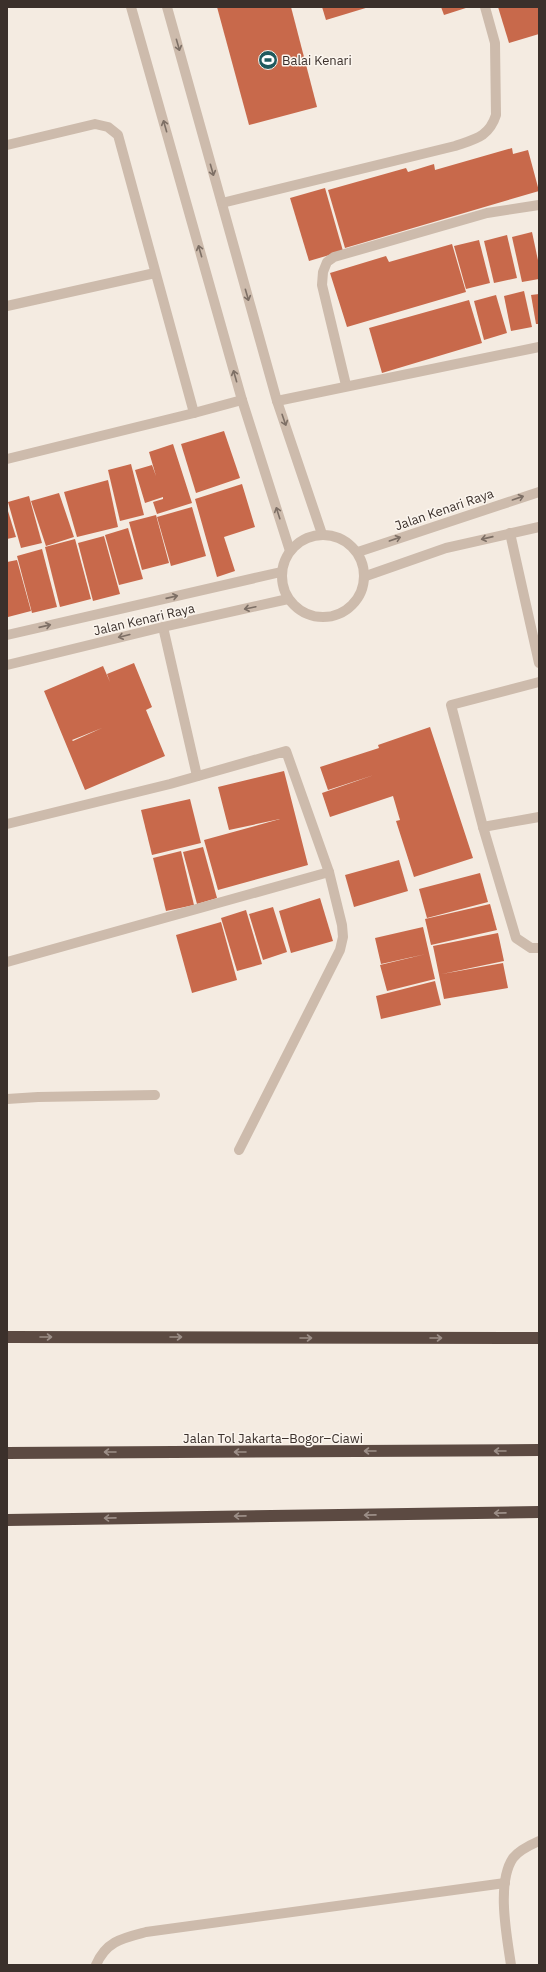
<svg xmlns="http://www.w3.org/2000/svg" width="546" height="1972" viewBox="0 0 546 1972" font-family="'IBM Plex Sans',sans-serif">
<rect width="100%" height="100%" fill="#f4ebe1"/>
<g fill="#c8694b" fill-rule="evenodd">
<path d="M217 7H291L317 107 249 125Z"/>
<path d="M322 7H369L326 20Z"/>
<path d="M441 7H469L444 15Z"/>
<path d="M498 7H539V34L509 43Z"/>
<path d="M512 148 513 154 528 150 539 191 345 248 328 190 406 168 408 172 434 164 435 170Z"/>
<path d="M325 188 343 251 309 261 290 198Z"/>
<path d="M532 232 539 265V279L522 282 512 237Z"/>
<path d="M507 235 517 278 494 283 484 241Z"/>
<path d="M479 240 490 283 466 289 454 246Z"/>
<path d="M452 244 466 292 347 327 330 273 386 256 389 262Z"/>
<path d="M524 291 532 327 511 331 504 296Z"/>
<path d="M539 294V324H536L531 295Z"/>
<path d="M496 295 507 333 484 340 474 301Z"/>
<path d="M469 300 482 343 382 373 369 328Z"/>
<path d="M224 431 240 478 196 493 181 444Z"/>
<path d="M173 444 192 503 157 514 153 502 163 499V497L145 503 135 470 152 465 156 476 149 452Z"/>
<path d="M131 464 144 515 120 521 108 470Z"/>
<path d="M108 480 118 527 77 537 64 492Z"/>
<path d="M242 484 255 527 224 537 235 571 217 577 195 499Z"/>
<path d="M59 493 74 537 46 546 31 501Z"/>
<path d="M29 496 42 543 21 548 8 502Z"/>
<path d="M192 507 206 556 171 566 157 517Z"/>
<path d="M7 508 16 537 7 539Z"/>
<path d="M156 515 169 563 142 570 129 522Z"/>
<path d="M128 528 143 579 119 585 105 535Z"/>
<path d="M104 536 120 594 93 601 78 543Z"/>
<path d="M75 539 91 599 60 607 45 547Z"/>
<path d="M42 549 57 607 32 613 17 556Z"/>
<path d="M17 560 31 611 8 617 7 562Z"/>
<path d="M134 663 152 707 146 710 165 756 85 790 44 691 103 666 110 682 107 674ZM102 728 73 741 72 740Z"/>
<path d="M430 727 473 858 414 877 396 821 400 820 393 796 330 817 322 793 374 775 328 790 320 767 379 748 378 745Z"/>
<path d="M284 771 308 865 218 890 204 840 280 819 229 830 218 787Z"/>
<path d="M190 799 201 843 152 855 141 810Z"/>
<path d="M203 847 217 898 197 904 183 852Z"/>
<path d="M181 851 194 905 166 911 153 858Z"/>
<path d="M399 860 408 891 354 907 345 875Z"/>
<path d="M480 873 488 902 427 918 419 889Z"/>
<path d="M320 898 333 941 291 953 279 911Z"/>
<path d="M490 904 497 930 431 945 425 919Z"/>
<path d="M273 907 287 952 263 960 249 914Z"/>
<path d="M246 910 262 964 237 971 221 918Z"/>
<path d="M221 922 237 980 192 993 176 935Z"/>
<path d="M423 927 435 979 387 991 380 965 426 954 381 964 375 938Z"/>
<path d="M498 933 504 961 442 974 503 963 508 988 444 999 433 946Z"/>
<path d="M435 981 441 1005 381 1019 376 996Z"/>
</g>
<g fill="none" stroke-linecap="round" stroke-linejoin="round">
<g stroke="#cdbbac" stroke-width="10">
<path d="M131 7 242 400 290 551"/>
<path d="M167 7 277 401 322 534"/>
<path d="M7 145 95 124 108 127 118 135 194 413 242 400"/>
<path d="M222 203 455 146C475 139 489 137 496 115L495 43 485 7"/>
<path d="M7 306 155 273"/>
<path d="M346 385 322 285 323 272 327 262 334 257 487 213 539 205"/>
<path d="M277 401 539 347"/>
<path d="M7 459 194 413"/>
<path d="M510 533 539 663"/>
<circle cx="323" cy="576" r="41"/>
<path d="M358 552 539 492"/>
<path d="M366 576 446 548 539 527"/>
<path d="M163 627 197 776"/>
<path d="M7 635 281 572"/>
<path d="M7 665 163 627 288 599"/>
<path d="M539 682 451 705 483 827 539 817"/>
<path d="M7 824 170 784 286 751 329 872 342 925 343 937 340 950 239 1150"/>
<path d="M483 827 516 938 531 948H539"/>
<path d="M7 962 329 872"/>
<path d="M7 1099 38 1097 155 1095"/>
<path d="M96 1965C106 1941 123 1938 146 1932L505 1883"/>
<path d="M511 1965C507 1937 496 1883 513 1858 519 1850 530 1845 539 1841"/>
</g>
<g stroke="#5c4a42" stroke-width="12">
<path d="M7 1337 539 1338"/>
<path d="M7 1453 539 1450"/>
<path d="M7 1520 539 1512"/>
</g>
</g>
<defs><path id="oneway-shaft" d="M-6 0H5M1.5-3L5.5 0L1.5 3" fill="none" stroke-width="1.6" stroke-linecap="round" stroke-linejoin="round"/></defs>
<g stroke="#7d6f65">
<use href="#oneway-shaft" transform="translate(178 45) rotate(74)"/>
<use href="#oneway-shaft" transform="translate(165 126) rotate(-106)"/>
<use href="#oneway-shaft" transform="translate(212 170) rotate(74)"/>
<use href="#oneway-shaft" transform="translate(200 251) rotate(-106)"/>
<use href="#oneway-shaft" transform="translate(247 295) rotate(74)"/>
<use href="#oneway-shaft" transform="translate(235 376) rotate(-106)"/>
<use href="#oneway-shaft" transform="translate(284 420) rotate(71)"/>
<use href="#oneway-shaft" transform="translate(518 498) rotate(-19)"/>
<use href="#oneway-shaft" transform="translate(278 513) rotate(-108)"/>
<use href="#oneway-shaft" transform="translate(487 538) rotate(167)"/>
<use href="#oneway-shaft" transform="translate(395 539) rotate(-19)"/>
<use href="#oneway-shaft" transform="translate(172 597) rotate(-13)"/>
<use href="#oneway-shaft" transform="translate(250 608) rotate(168)"/>
<use href="#oneway-shaft" transform="translate(45 626) rotate(-13)"/>
<use href="#oneway-shaft" transform="translate(124 636) rotate(166)"/>
</g>
<g stroke="#9c8e87">
<use href="#oneway-shaft" transform="translate(46 1337)"/>
<use href="#oneway-shaft" transform="translate(176 1337)"/>
<use href="#oneway-shaft" transform="translate(306 1338)"/>
<use href="#oneway-shaft" transform="translate(436 1338)"/>
<use href="#oneway-shaft" transform="translate(370 1451) rotate(180)"/>
<use href="#oneway-shaft" transform="translate(500 1451) rotate(180)"/>
<use href="#oneway-shaft" transform="translate(110 1452) rotate(180)"/>
<use href="#oneway-shaft" transform="translate(240 1452) rotate(180)"/>
<use href="#oneway-shaft" transform="translate(500 1513) rotate(179)"/>
<use href="#oneway-shaft" transform="translate(370 1515) rotate(179)"/>
<use href="#oneway-shaft" transform="translate(240 1516) rotate(179)"/>
<use href="#oneway-shaft" transform="translate(110 1518) rotate(179)"/>
</g>
<defs>
<symbol id="stadium-disc" viewBox="-11 -11 22 22"><circle r="9.5" fill="#1f5a5e" stroke="#fbf5ee"/><path d="M0-5a6.5 5 0 1 0 0 10a6.5 5 0 1 0 0-10ZM-3.5-1.8h7v3.6h-7Z" fill="#fff"/></symbol>
</defs>
<g fill-rule="evenodd">
<use href="#stadium-disc" x="257" y="49" width="22" height="22"/>
</g>
<g text-anchor="middle" stroke-width="3" stroke-linejoin="round" paint-order="stroke">
<g font-size="13" fill="#3b302b" stroke="#fbf5ee" text-anchor="start">
<text x="282" y="65">Balai Kenari</text>
</g>
<g font-size="13" fill="#3b302b" stroke="#fbf5ee">
<text transform="translate(444 509) rotate(-19)" y="5">Jalan Kenari Raya</text>
<text transform="translate(144 619) rotate(-13)" y="5">Jalan Kenari Raya</text>
<text x="273" y="1443">Jalan Tol Jakarta–Bogor–Ciawi</text>
</g>
</g>
<rect width="546" height="1972" fill="none" stroke="#3b302b" stroke-width="16"/>
</svg>
